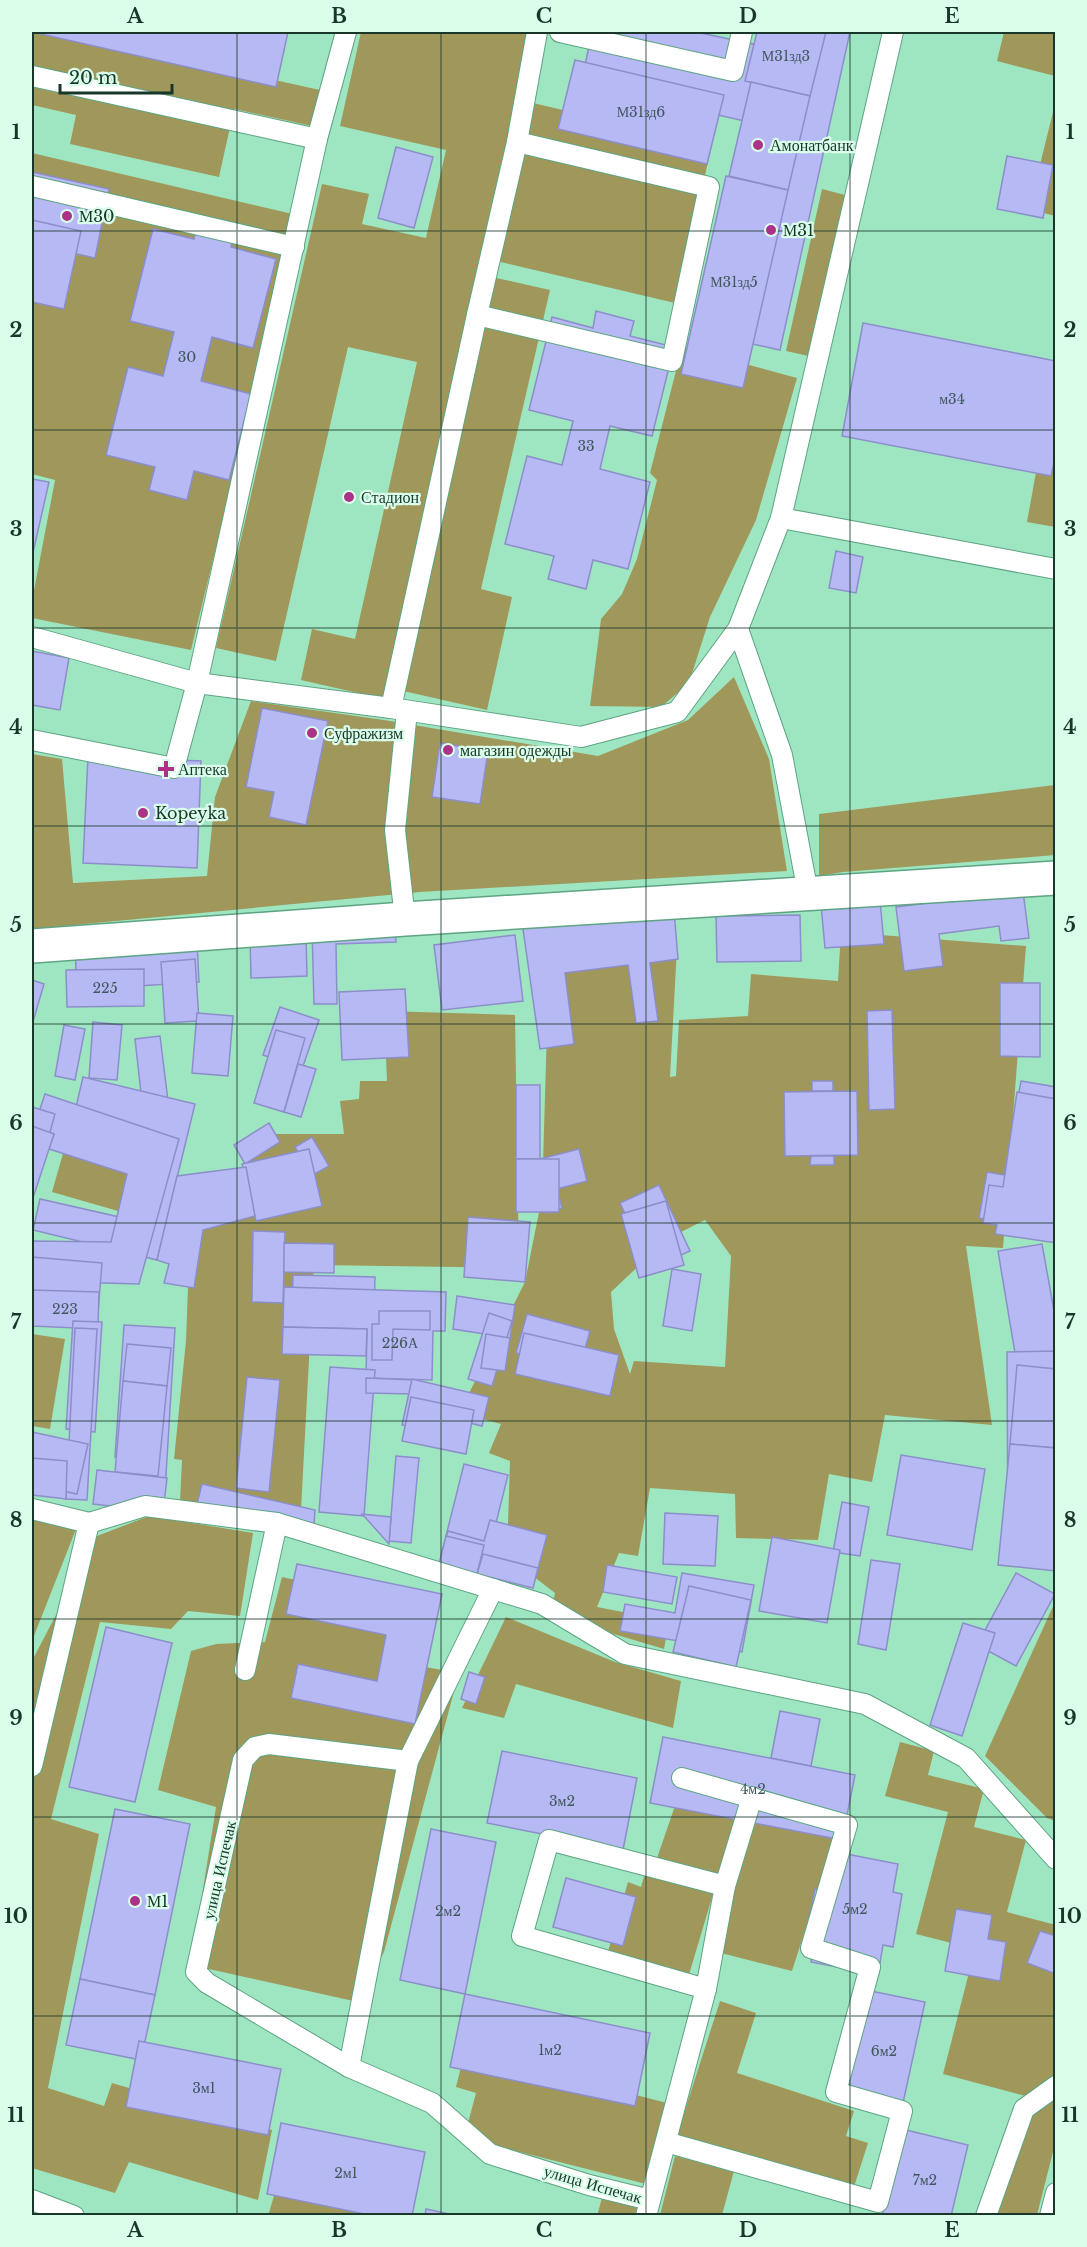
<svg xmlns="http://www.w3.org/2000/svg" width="1087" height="2247" viewBox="0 0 1087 2247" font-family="'Libre Baskerville',serif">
<rect width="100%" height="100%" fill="#9ee6c2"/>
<g fill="#a0985a" fill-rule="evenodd">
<path d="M32 32H56L320 90 312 126 234 109 219 177 70 144 76 115 32 105Z"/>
<path d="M361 32H536L384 699 301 680 312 629 355 639 417 362 348 347 276 661 216 648 322 184 369 194 362 224 426 238 446 150 340 126Z"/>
<path d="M1004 32H1055V76L997 61Z"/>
<path d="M533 103 712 145 675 303 496 261Z"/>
<path d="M1055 104V216L1029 209Z"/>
<path d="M32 153 297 215 191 650 32 618V601L55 480 32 474Z"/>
<path d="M822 189 849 196 813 357 786 351Z"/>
<path d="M492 277 550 290 481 589 512 597 487 710 399 690Z"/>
<path d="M682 347 797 378 756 520 710 617 689 683 661 707 590 706 601 619 622 594 637 559 657 480 650 473Z"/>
<path d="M1055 367V527L1027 522Z"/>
<path d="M734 677 769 759 787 871 420 892 32 929V754L62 759 73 883 207 876 215 797 251 701 384 720 598 756 688 720Z"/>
<path d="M1055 785V855L843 872 819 876V814Z"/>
<path d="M841 932 1026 946 1003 1248 966 1246 992 1425 885 1415 872 1482 829 1474 818 1540 736 1538 735 1494 650 1488 638 1556 619 1553 597 1607 669 1621 664 1649 550 1615 555 1593 507 1556 510 1461 489 1453 501 1424 459 1413 525 1282 542 1197 548 995 566 945 677 948 670 1077 676 1076 679 1020 748 1016 751 974 838 981ZM705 1220 731 1256 725 1367 634 1361 630 1374 614 1329 611 1292 667 1239Z"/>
<path d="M384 1011 515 1015 519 1268 314 1265 301 1510 180 1501 182 1460 174 1459 186 1341 191 1208 252 1194 251 1134H344L340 1101 359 1099 360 1081H387Z"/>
<path d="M70 1129 135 1148 118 1211 52 1192Z"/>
<path d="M32 1334 65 1339 50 1429 32 1426Z"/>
<path d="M149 1516 253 1533 240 1616 188 1611 171 1629 100 1622 51 1819 99 1834 48 2088 104 2106 112 2083 272 2130 258 2200 129 2162 115 2193 32 2168V1674L33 1659 97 1536Z"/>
<path d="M32 1519 76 1529 32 1641Z"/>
<path d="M282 1577 409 1605 403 1663 459 1673 384 1952 358 2002 191 1965 216 1807 158 1790 191 1651 216 1644 265 1642Z"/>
<path d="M1055 1602V1821L1047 1818 985 1756Z"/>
<path d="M506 1617 615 1662 681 1681 673 1728 516 1684 504 1718 462 1708Z"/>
<path d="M900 1742 934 1751 928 1775 984 1789 974 1827 1026 1840 1007 1912 1056 1925 1055 2144 1037 2215H995L1025 2096 943 2074 975 1949 916 1934 948 1812 885 1796Z"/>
<path d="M678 1797 739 1817 718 1881 656 1861Z"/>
<path d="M757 1805 837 1831 792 1971 721 1953 731 1889Z"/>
<path d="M645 1873 713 1894 688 1978 607 1955 628 1882 641 1887Z"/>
<path d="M720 2001 756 2013 737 2073 854 2111 846 2136 868 2143 853 2190 677 2135Z"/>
<path d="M465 2051 667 2103 646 2184 464 2138 476 2093 456 2087Z"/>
<path d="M675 2156 734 2171 722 2215H660Z"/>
<path d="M279 2179 403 2216H268Z"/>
<path d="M605 2187 641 2198 635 2215 597 2216Z"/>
</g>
<g fill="#b7b9f5" stroke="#8c8ec9" stroke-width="1.5">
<path d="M32 32H288L276 87Z"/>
<path d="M592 32H696L758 45 761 32H850L780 350 711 335 758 124 581 84Z"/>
<path d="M757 32H826L810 96 745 81Z"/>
<path d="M575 60 724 95 707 164 558 129Z"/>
<path d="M751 82 810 96 788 190 729 176Z"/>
<path d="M396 147 433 157 414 228 378 218Z"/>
<path d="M1007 156 1053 165 1043 218 997 209Z"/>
<path d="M32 172 109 189 95 258 32 244Z"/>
<path d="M726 176 788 190 743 388 681 374Z"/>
<path d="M32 220 81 231 64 309 32 302Z"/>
<path d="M198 223 235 232 231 247 276 259 253 348 212 337 201 381 251 394 229 480 194 471 187 500 149 490 155 467 106 455 128 367 163 376 174 332 130 321 153 229 194 239Z"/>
<path d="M198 223 235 232 231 247 276 259 253 348 212 337 201 381 251 394 229 480 194 471 187 500 149 490 155 467 106 455 128 367 163 376 174 332 130 321 153 229 194 239Z"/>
<path d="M596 311 634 321 630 336 674 347 652 436 610 426 600 469 650 482 628 569 593 560 586 589 548 579 554 556 505 544 527 456 562 465 573 421 529 410 552 317 593 328Z"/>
<path d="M863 323 1056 361V454L1051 476 842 436Z"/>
<path d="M32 479 49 482 32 557Z"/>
<path d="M836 551 863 557 856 593 829 588Z"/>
<path d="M32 651 69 658 60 710 32 705Z"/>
<path d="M262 708 328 721 306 825 269 817 274 792 246 787Z"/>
<path d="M440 743 488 751 480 804 432 797Z"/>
<path d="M88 756 201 761 197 868 83 863Z"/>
<path d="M1023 891 1029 938 1001 941 999 926 939 934 943 966 904 971 896 907Z"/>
<path d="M880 900 884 944 825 948 821 905Z"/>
<path d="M674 910 678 959 650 963 658 1021 636 1023 628 965 565 973 574 1044 540 1049 522 922Z"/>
<path d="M800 915 801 961 717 962 716 916Z"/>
<path d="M395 927 396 942 336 944 337 1004H314L312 929Z"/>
<path d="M306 935 307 976 251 978 250 936Z"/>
<path d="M515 935 523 1001 442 1010 434 945Z"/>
<path d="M197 941 199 982 77 990 75 947Z"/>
<path d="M195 959 199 1021 165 1023 161 962Z"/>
<path d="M144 969V1006L67 1007 66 970Z"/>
<path d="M32 980 44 984 32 1025Z"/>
<path d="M1000 983H1040V1057L1000 1056Z"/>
<path d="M405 989 409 1057 342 1060 339 992Z"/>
<path d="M280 1007 319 1020 302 1069 263 1055Z"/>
<path d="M892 1010 895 1109 869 1110 867 1011Z"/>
<path d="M197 1013 233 1016 228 1076 192 1073Z"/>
<path d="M93 1022 122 1025 117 1080 89 1078Z"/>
<path d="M64 1025 85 1029 75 1080 55 1076Z"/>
<path d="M276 1030 305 1038 284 1112 254 1103Z"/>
<path d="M160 1036 169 1109 143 1111 135 1039Z"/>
<path d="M298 1064 316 1069 301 1117 284 1112Z"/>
<path d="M83 1077 195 1104 157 1260 33 1230 40 1199 124 1218 142 1141 72 1124Z"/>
<rect x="812" y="1081" width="21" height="10"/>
<path d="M1021 1081 1056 1087V1164L1048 1203 1009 1196 1004 1223 979 1218 987 1172 1004 1175Z"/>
<rect x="516" y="1085" width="24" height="74"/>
<path d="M857 1091 858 1155 785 1156 784 1092Z"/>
<path d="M1017 1092 1056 1099V1243L995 1234 997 1225 983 1223 989 1185 1003 1187Z"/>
<path d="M45 1094 179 1139 139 1284 32 1281V1241L111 1242 127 1174 49 1149 54 1134 34 1127Z"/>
<path d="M32 1107 55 1114 32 1197Z"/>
<path d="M269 1123 280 1142 245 1164 234 1145Z"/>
<path d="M32 1126 54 1134 32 1201Z"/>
<path d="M312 1137 329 1166 311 1176 295 1147Z"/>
<path d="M309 1149 322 1206 256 1221 242 1164Z"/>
<path d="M579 1149 587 1181 557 1189 562 1208 546 1213 532 1161Z"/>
<path d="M811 1156H834V1165H810Z"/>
<rect x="516" y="1159" width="43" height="53"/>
<path d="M246 1167 255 1216 203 1230 194 1288 164 1283 169 1264 157 1260 177 1176Z"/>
<path d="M659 1185 690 1251 651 1269 620 1203Z"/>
<path d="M666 1201 684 1265 639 1278 621 1214Z"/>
<path d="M468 1217 530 1222 525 1282 464 1277Z"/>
<path d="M253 1231 285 1232 283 1303 252 1302Z"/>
<path d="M284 1243 334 1244V1273L284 1272Z"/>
<path d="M1042 1244 1056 1322V1369L1017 1365 998 1251Z"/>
<path d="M32 1257 102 1263 98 1312 32 1306Z"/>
<path d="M672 1269 701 1274 692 1331 663 1326Z"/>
<path d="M293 1275 375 1277 374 1317 292 1315Z"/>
<path d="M284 1287 446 1292 445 1331H433L432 1380 366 1378 367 1329 283 1327Z"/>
<path d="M32 1290 99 1292 98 1329 32 1326Z"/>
<path d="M457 1296 515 1305 510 1338 453 1329Z"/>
<path d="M379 1311H430V1330L393 1329 392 1360H372V1324H379Z"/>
<path d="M489 1313 512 1321 492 1386 468 1379Z"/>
<path d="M527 1314 590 1331 579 1370 516 1353Z"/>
<path d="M73 1321 102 1322 95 1432 66 1429Z"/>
<path d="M124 1325 175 1328 165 1491 135 1489 137 1458 115 1457Z"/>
<path d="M283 1327 367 1329 366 1356 282 1354Z"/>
<path d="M75 1328 97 1329 87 1500 66 1499Z"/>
<path d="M524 1333 619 1355 610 1396 515 1374Z"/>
<path d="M486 1334 510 1338 505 1371 481 1368Z"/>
<path d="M127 1344 171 1348 167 1386 123 1381Z"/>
<path d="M1056 1351V1560H1008L1007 1352Z"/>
<path d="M1017 1365 1056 1369V1448L1010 1444Z"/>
<path d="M330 1367 375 1370 364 1516 319 1512Z"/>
<path d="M247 1377 280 1380 269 1492 236 1488Z"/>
<path d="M366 1378 415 1380 414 1394 366 1393Z"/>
<path d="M412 1379 489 1397 482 1426 449 1418 445 1435 402 1425Z"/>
<path d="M123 1381 167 1386 158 1476 115 1472Z"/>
<path d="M411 1397 474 1410 466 1454 402 1441Z"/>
<path d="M32 1432 88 1444 77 1494 32 1484Z"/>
<path d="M1010 1444 1056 1448V1571L998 1565Z"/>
<path d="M901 1455 985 1469 972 1550 887 1535Z"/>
<path d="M396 1456 419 1458 411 1543 389 1541Z"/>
<path d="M32 1458 67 1461 66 1499 32 1495Z"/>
<path d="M464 1464 508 1475 490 1547 446 1536Z"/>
<path d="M97 1470 167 1478 163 1512 93 1504Z"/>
<path d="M202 1484 315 1510 313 1539 194 1516Z"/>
<path d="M842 1502 869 1507 860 1556 833 1552Z"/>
<path d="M665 1513 718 1516 715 1566 663 1564Z"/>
<path d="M361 1514 391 1517 389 1544 364 1516Z"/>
<path d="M490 1520 547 1535 535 1580 441 1555 448 1531 484 1541Z"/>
<path d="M446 1536 484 1545 477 1574 439 1564Z"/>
<path d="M772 1537 840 1550 827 1623 759 1611Z"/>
<path d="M483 1554 538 1568 533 1588 477 1574Z"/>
<path d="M871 1560 900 1564 886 1650 858 1644Z"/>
<path d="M297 1564 442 1594 415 1724 291 1698 298 1664 377 1681 386 1635 286 1614Z"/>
<path d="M607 1565 677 1577 672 1604 603 1592Z"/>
<path d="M682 1573 754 1585 742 1652 620 1631 625 1604 675 1613Z"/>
<path d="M1016 1573 1055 1594 1016 1666 977 1645Z"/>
<path d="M689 1586 751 1600 736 1667 673 1652Z"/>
<path d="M963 1623 995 1633 962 1736 930 1725Z"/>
<path d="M106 1627 172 1643 135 1802 69 1787Z"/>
<path d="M469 1672 485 1677 476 1704 461 1699Z"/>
<path d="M780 1711 820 1719 811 1766 771 1758Z"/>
<path d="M663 1737 855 1775 842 1840 650 1803Z"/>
<path d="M502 1751 637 1778 623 1850 487 1823Z"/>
<path d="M115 1809 190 1824 155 1995 80 1979Z"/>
<path d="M431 1829 496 1842 465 1994 400 1980Z"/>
<path d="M831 1851 898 1864 893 1892 902 1894 893 1947 883 1945 878 1975 811 1962 817 1926 808 1924 815 1889 824 1891Z"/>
<path d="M566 1878 636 1897 623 1946 553 1927Z"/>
<path d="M956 1909 992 1915 988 1939 1006 1942 1000 1981 945 1971Z"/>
<path d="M1040 1931 1056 1936V1974L1027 1963Z"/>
<path d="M80 1979 155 1995 141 2060 66 2045Z"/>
<path d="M866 1990 925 2002 901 2112 842 2100Z"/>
<path d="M465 1994 650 2033 635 2106 450 2067Z"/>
<path d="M139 2041 281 2069 268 2135 126 2107Z"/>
<path d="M281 2123 425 2152 412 2216H374L267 2194Z"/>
<path d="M902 2129 968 2145 951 2216H882Z"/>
<path d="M426 2209 459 2216H425Z"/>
</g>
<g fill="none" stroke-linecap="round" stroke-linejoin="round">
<defs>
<g id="service">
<path d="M560 32 733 71 742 32"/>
<path d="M32 76 317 139"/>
<path d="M32 186 294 247"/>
<path d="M477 315 672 361 709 187 517 142"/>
<path d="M781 518 1056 569"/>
<path d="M738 629 782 755 808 893"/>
<path d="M32 637 197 683 391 708 581 737 677 712 738 629 781 518 893 32"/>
<path d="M391 708 477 315 517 142 537 32"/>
<path d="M32 740 174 768 197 683 317 139 346 32"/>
<path d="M405 919 395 830 407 711"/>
<path d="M32 1509 89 1523 32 1766"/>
<path d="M89 1523 145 1506 277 1523 542 1604 625 1654 865 1704 966 1758 1056 1859"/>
<path d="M245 1670 277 1523"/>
<path d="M408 1761 269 1744 255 1747 243 1760 196 1972 207 1983 349 2067 432 2103 490 2154 589 2185 650 2200"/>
<path d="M706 1989 725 1886"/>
<path d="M349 2067 408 1761 493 1589"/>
<path d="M666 2142 878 2202 902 2111 836 2092 870 1967 811 1948 847 1825 682 1778"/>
<path d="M32 2200 74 2216"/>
<path d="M646 2216 706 1989 522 1936 549 1840 725 1886 752 1797"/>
<path d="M986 2216 1024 2109 1056 2086"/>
<path d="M1050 2216 1056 2193"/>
</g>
<path id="minor" d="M32 946 405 919 1056 878"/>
</defs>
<use href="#service" stroke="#5da482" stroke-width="22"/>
<use href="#minor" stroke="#5da482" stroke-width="36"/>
<use href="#service" stroke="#fff" stroke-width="20"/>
<use href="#minor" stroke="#fff" stroke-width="33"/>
</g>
<path fill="none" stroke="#193729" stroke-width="1.5" stroke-opacity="0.55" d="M237 32V2216M441 32V2216M646 32V2216M850 32V2216M32 231H1056M32 430H1056M32 628H1056M32 826H1056M32 1024H1056M32 1223H1056M32 1421H1056M32 1619H1056M32 1817H1056M32 2016H1056"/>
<g fill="#ab3287" stroke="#dbfeeb" stroke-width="2">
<circle cx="758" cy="145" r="6"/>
<circle cx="67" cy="216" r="6"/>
<circle cx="771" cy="230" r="6"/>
<circle cx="349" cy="497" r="6"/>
<circle cx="312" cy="733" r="6"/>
<circle cx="448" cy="750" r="6"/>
<path d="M163 760h6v6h6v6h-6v6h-6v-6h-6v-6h6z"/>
<circle cx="143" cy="813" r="6"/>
<circle cx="135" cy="1901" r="6"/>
</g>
<g text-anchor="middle" stroke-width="4.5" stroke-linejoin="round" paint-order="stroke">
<g font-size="14" fill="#40585c">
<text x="786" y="61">М31зд3</text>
<text x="641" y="117">М31зд6</text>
<text x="734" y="287">М31зд5</text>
<text x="187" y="362">30</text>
<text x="952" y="404">м34</text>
<text x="586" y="451">33</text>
<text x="105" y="993">225</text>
<text x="65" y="1314">223</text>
<text x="400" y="1348">226А</text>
<text x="753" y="1794">4м2</text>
<text x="562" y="1806">3м2</text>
<text x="855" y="1914">5м2</text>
<text x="448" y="1916">2м2</text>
<text x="550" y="2055">1м2</text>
<text x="884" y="2056">6м2</text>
<text x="204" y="2093">3м1</text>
<text x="346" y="2178">2м1</text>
<text x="925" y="2185">7м2</text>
</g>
<g font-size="16" fill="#193729" stroke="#dbfeeb" text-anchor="start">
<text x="770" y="151">Амонатбанк</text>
<text x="79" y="222">М30</text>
<text x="783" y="236">М31</text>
<text x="361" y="503">Стадион</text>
<text x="324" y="739">Суфражизм</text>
<text x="460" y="756">магазин одежды</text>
<text x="178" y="775">Аптека</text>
<text x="155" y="819">Kopeyka</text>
<text x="147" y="1907">М1</text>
</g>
<g font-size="16" fill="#193729" stroke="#dbfeeb">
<text transform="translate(219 1870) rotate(-77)" y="6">улица Испечак</text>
<text transform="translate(593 2184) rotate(16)" y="6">улица Испечак</text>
</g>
</g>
<rect width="1087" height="2247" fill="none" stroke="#dbfeeb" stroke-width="66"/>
<path d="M60 84v9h112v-9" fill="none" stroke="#193729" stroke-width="3"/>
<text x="69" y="84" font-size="18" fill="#193729" stroke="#dbfeeb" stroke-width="4.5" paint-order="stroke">20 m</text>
<rect x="33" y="33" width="1021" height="2181" fill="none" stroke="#193729" stroke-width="2"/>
<g font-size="20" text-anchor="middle" font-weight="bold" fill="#193729">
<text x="135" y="23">A</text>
<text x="339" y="23">B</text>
<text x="544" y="23">C</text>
<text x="748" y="23">D</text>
<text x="952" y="23">E</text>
<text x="16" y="139">1</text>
<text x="1070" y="139">1</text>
<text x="16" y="337">2</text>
<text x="1070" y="337">2</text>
<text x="16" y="536">3</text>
<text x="1070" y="536">3</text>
<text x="16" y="734">4</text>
<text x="1070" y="734">4</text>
<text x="16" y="932">5</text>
<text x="1070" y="932">5</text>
<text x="16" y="1130">6</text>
<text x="1070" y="1130">6</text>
<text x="16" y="1329">7</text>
<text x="1070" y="1329">7</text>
<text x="16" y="1527">8</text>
<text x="1070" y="1527">8</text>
<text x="16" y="1725">9</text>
<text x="1070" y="1725">9</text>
<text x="16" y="1923">10</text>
<text x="1070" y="1923">10</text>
<text x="16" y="2122">11</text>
<text x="1070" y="2122">11</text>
<text x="135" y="2237">A</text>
<text x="339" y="2237">B</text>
<text x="544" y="2237">C</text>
<text x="748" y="2237">D</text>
<text x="952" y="2237">E</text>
</g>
</svg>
